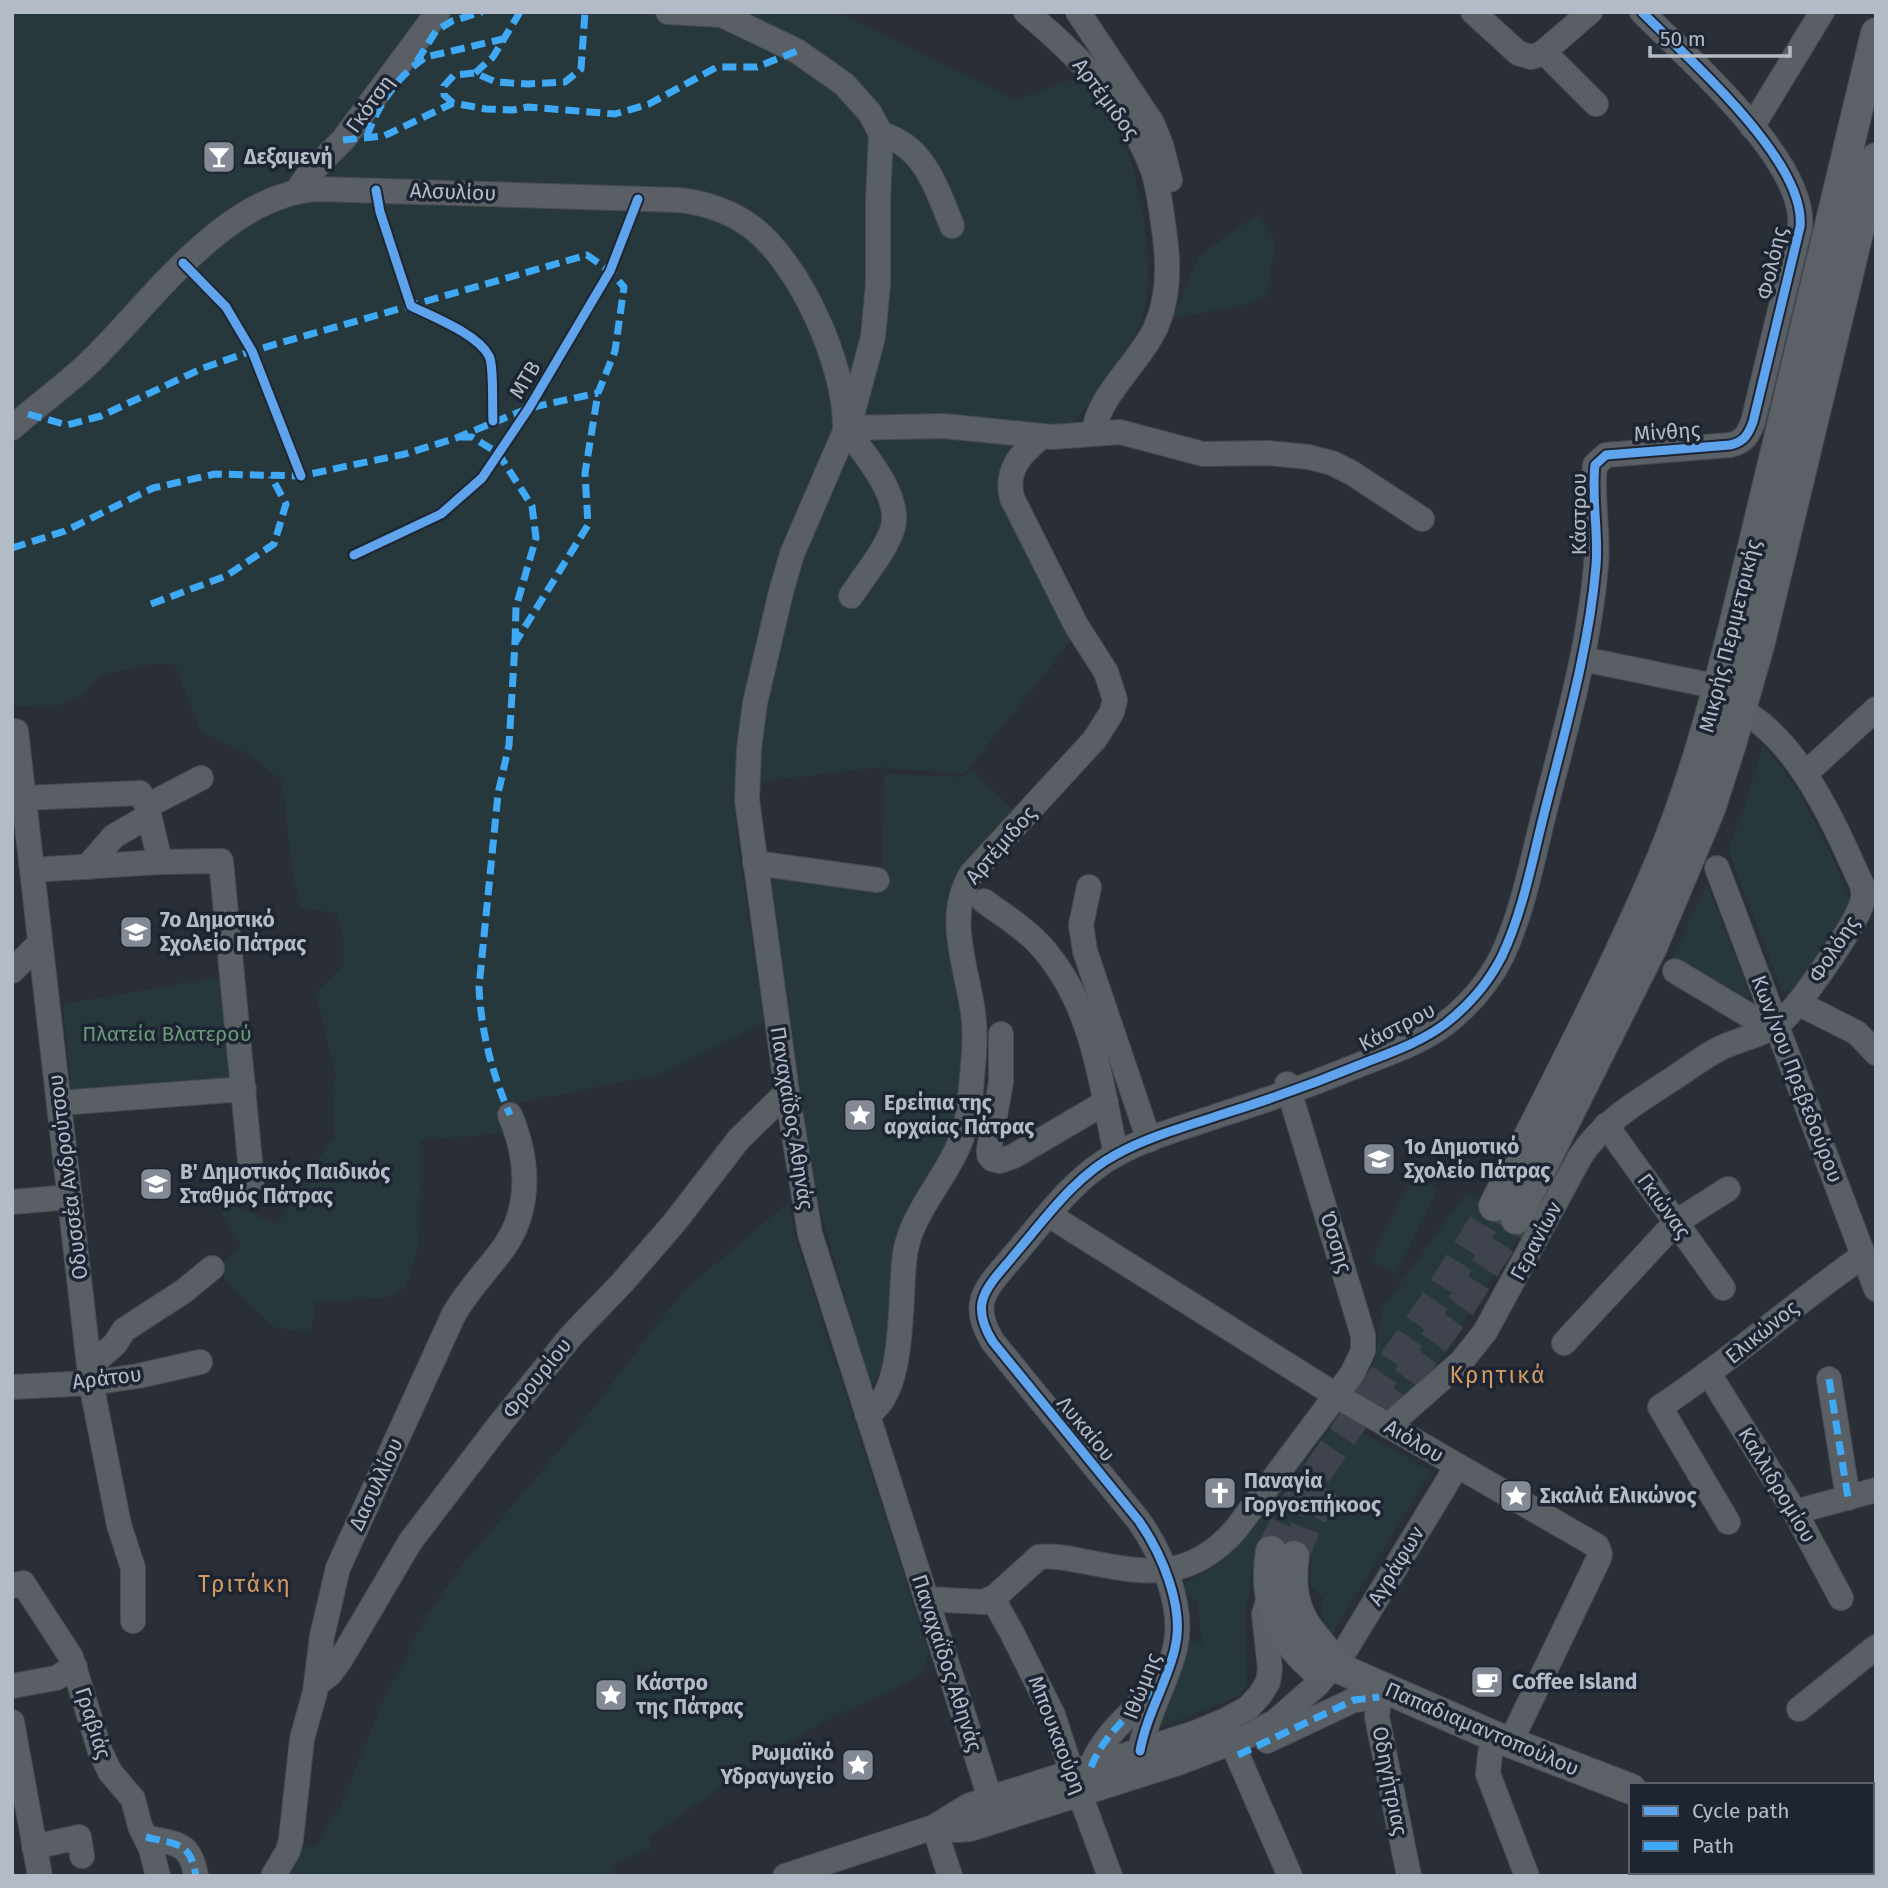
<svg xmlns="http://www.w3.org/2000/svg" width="1888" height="1888" viewBox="0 0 1888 1888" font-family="'Fira Sans',sans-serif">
<rect width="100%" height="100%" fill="#2a2e37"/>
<g fill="#27383d">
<path d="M12 12H830L846 16 1017 100 1083 75C1095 93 1109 110 1118 129 1140 172 1159 276 1141 322 1133 344 1100 393 1083 411 1062 434 1032 451 1007 469L1074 637 964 774 881 767 734 785 738 844 764 1023 661 1074 519 1103 521 1132 421 1140 419 1245 406 1287 390 1297 316 1302 310 1333 274 1327 230 1286 218 1266 242 1247 213 1198 278 1224 313 1166 335 1138 332 1088 336 1075 316 993 344 965 343 934 337 913 301 908 293 876 282 780 243 751 201 732 175 664H154L100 675 81 697 46 708 12 705Z"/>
<path d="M1259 214 1275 242 1267 296 1240 306 1172 318 1199 256Z"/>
<path d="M1763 745C1803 790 1827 843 1850 898V908L1794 990 1783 992 1728 850 1745 806Z"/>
<path d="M971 770 1014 811 961 866 947 895V913L965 1034 956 1121 888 1336 880 1371 871 1388 815 1191 767 873 882 886 884 774 964 777Z"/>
<path d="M1707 883 1750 996 1742 1002 1671 961Z"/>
<path d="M220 977 231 1077 71 1089 63 1004Z"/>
<path d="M1413 1175 1438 1188 1396 1274 1371 1261Z"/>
<path d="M1467 1192 1526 1224 1456 1334 1457 1338C1443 1356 1406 1408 1380 1407 1372 1407 1363 1399 1358 1393L1375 1360 1382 1309Z"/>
<path d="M789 1202 794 1233 929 1653 924 1672C890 1695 850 1706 814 1727 757 1760 703 1801 648 1837L650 1849 612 1864 615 1876H280L300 1845 315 1848 341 1805 385 1696 408 1655 410 1647 426 1618 462 1565 574 1433 683 1291Z"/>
<path d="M1338 1419 1431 1471 1332 1635C1320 1626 1323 1612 1323 1598L1310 1586 1312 1560 1257 1548 1245 1614 1247 1686 1237 1697 1155 1729 1187 1637 1202 1645 1198 1602 1179 1587 1214 1567 1233 1551Z"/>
</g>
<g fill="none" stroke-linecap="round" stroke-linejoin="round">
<g stroke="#3f434d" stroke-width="30" stroke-dasharray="30 15" stroke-linecap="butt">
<path d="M1380 1415 1462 1304 1516 1219"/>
<path d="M1271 1551 1292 1509 1438 1297 1494 1206"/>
<path d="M1294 1556 1307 1524 1331 1485"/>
</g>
<defs>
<g id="minor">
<path d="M668 12 722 15 797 51 844 84 870 113 881 134 878 200V284L873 337 852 415 792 554 781 592 755 703 749 749 747 800 787 1092 810 1234 990 1798"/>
<path d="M1026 12C1076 54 1129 105 1152 168 1159 188 1161 209 1164 230 1169 262 1169 299 1155 329 1139 363 1096 398 1094 433"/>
<path d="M1078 12 1152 123 1161 145 1170 180"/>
<path d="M1473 12 1518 53 1531 57 1541 54 1590 12"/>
<path d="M1544 52 1596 104"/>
<path d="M1752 127 1822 12"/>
<path d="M881 134C924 145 937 189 952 226"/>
<path d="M297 191 308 175 343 140 438 12"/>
<path d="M12 428C38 404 68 384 93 359 153 300 226 194 318 189L678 200C704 202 732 212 753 228 801 266 844 363 845 424"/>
<path d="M845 428 944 426 1052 437 1120 432 1203 454 1268 453 1309 457 1332 463 1352 473 1422 519"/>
<path d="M845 428C863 452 901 495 893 527 887 549 863 577 851 596"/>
<path d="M1583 659 1719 687"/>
<path d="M16 731 91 1383 119 1525 133 1568V1621"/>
<path d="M1806 773 1876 709"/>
<path d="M24 798 140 793 147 806 160 862"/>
<path d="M147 806 201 778"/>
<path d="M755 863 877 880"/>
<path d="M87 867 114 836 149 816"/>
<path d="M1717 868 1876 1289"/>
<path d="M32 870 160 862 221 861 252 1182"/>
<path d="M1089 887 1081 925 1085 951 1149 1140"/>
<path d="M984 901C1003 915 1023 927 1039 944 1093 1002 1100 1081 1116 1154"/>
<path d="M12 971 40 943"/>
<path d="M1675 971 1770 1028"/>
<path d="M1798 1003 1857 1033 1876 1053"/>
<path d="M1001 1034V1082L989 1149V1155L992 1159 1000 1161 1014 1156 1106 1102"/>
<path d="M59 1103 244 1089"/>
<path d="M1606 1125 1723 1288"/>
<path d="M12 1202 70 1197"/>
<path d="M1049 1215 1337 1396 1597 1546 1600 1554 1599 1558 1510 1743"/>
<path d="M1564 1343 1676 1222 1728 1189"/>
<path d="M90 1366 115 1344 124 1330 184 1291 212 1268"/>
<path d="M1709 1374 1795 1512 1841 1598"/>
<path d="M1829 1379 1848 1498"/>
<path d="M12 1387 91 1383 138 1376 200 1362"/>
<path d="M867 1414C907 1395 899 1294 905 1254 911 1215 941 1184 957 1149 968 1126 970 1102 972 1077 974 1055 976 1034 973 1013 967 966 944 916 972 873L1095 739 1112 712 1115 700 1106 672 1076 625 1012 498C1005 470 1021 453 1041 437"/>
<path d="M1388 1426 1461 1362 1485 1332 1580 1157C1603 1121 1639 1101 1674 1078 1689 1068 1703 1057 1719 1049 1738 1039 1761 1036 1778 1024 1797 1011 1853 928 1861 906 1864 898 1864 892 1862 885 1833 822 1795 729 1726 703"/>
<path d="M1795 1512 1876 1490"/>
<path d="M1728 1522 1660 1407C1732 1360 1793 1304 1863 1256"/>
<path d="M12 1586 23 1583 71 1657 100 1751 110 1772 133 1799 140 1826 151 1849 158 1876"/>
<path d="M926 1599 984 1602 996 1596 1039 1557C1055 1555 1071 1559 1087 1562 1148 1574 1191 1581 1236 1529L1352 1374 1363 1351V1335L1287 1084"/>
<path d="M993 1599 1012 1633 1053 1715 1072 1773 1110 1876"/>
<path d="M316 1685 330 1674 341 1659 410 1542 500 1424 571 1336 622 1283 674 1223 739 1139 787 1092"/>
<path d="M12 1686 56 1678 75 1667"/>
<path d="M1384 1688 1379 1697 1377 1717 1409 1876"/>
<path d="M1799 1709 1876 1647"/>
<path d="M12 1722 40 1876"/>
<path d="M1496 1737 1490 1754 1488 1774 1527 1876"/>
<path d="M1267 1741 1354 1700 1379 1697"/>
<path d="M1232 1743 1290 1876"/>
<path d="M1140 1751C1147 1713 1167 1683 1175 1648 1185 1608 1162 1554 1139 1521L993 1342C967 1301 989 1286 1015 1254 1045 1219 1075 1176 1117 1154 1150 1136 1188 1126 1223 1114 1271 1099 1318 1082 1364 1063 1392 1052 1421 1042 1445 1024 1468 1006 1489 982 1502 956 1524 909 1533 856 1546 806 1566 727 1589 648 1596 566 1599 533 1591 498 1595 465L1606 455 1730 445C1744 442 1748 435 1753 422L1800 227C1807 161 1687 58 1642 12"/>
<path d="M1091 1767C1103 1735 1130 1715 1153 1690"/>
<path d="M934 1827 958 1830 970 1829 1178 1763 1248 1736 1276 1721 1318 1684 1346 1649 1457 1466"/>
<path d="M934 1827 950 1876"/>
<path d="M146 1837C177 1845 190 1841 196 1876"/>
<path d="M34 1847 79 1837 82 1856"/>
<path d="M1683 1872 1685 1876"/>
<path d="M273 1876 288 1851 291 1839 302 1739 315 1692 322 1636 338 1568 453 1316C467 1290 488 1270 505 1246 532 1206 528 1157 510 1115"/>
<path d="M785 1876 934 1827 968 1806 990 1798 1192 1734 1226 1720 1248 1708 1260 1695 1268 1682 1270 1669 1264 1614 1269 1597"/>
</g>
<g id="major">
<path d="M1494 1206C1551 1091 1612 977 1662 858 1693 783 1714 704 1734 626L1876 33"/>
<path d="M1516 1219 1652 947 1710 809 1731 744 1760 642 1876 158"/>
<path d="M1271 1551C1263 1598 1277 1636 1313 1667L1334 1666 1496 1737 1631 1789"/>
<path d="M1294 1556C1290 1582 1292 1608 1309 1630 1320 1645 1326 1648 1334 1666"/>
<path d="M1861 1872 1876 1876"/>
</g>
</defs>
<use href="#minor" stroke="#484b51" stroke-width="26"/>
<use href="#major" stroke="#454951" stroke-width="32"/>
<use href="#minor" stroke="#5a5e65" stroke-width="24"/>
<use href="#major" stroke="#5c6067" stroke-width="30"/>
<g stroke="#3fa9f5" stroke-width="7" stroke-dasharray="14 7" stroke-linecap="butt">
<path d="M417 61 436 31 452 21 482 12"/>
<path d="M475 73 493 57 520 12"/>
<path d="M453 103 444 95V86L454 75 475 73 496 82 528 84 565 82 581 69 585 12"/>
<path d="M367 136C378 105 398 75 426 57L503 39"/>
<path d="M343 140 384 136 453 103 486 109 513 110 528 107 615 114 649 104 717 67H757L797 51"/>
<path d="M28 414 67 425 101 416 203 368 252 351 587 255 610 271 624 287 615 351 598 393 585 473 588 525 515 643 509 745 498 794 479 987C481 1032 492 1073 510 1115"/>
<path d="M460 437H472L498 453 532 506 536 538 516 607 515 643"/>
<path d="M12 548 65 531 153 488 215 474 301 476 352 465 405 454 456 438 529 408 598 393"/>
<path d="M151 604 226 576 274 544 286 504 271 476"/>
<path d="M1829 1379 1848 1498"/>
<path d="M1238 1755 1354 1700 1379 1697"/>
<path d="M1091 1767C1104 1734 1132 1713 1156 1687"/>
<path d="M146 1837C177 1845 190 1841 196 1876"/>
</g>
<defs>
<g id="cycleway">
<path d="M376 190 380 212 411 306C433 317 478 334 489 356 494 365 492 408 493 421"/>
<path d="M183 263 226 307 252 351 301 476"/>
<path d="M354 555 441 514 482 478 529 408 610 271 638 199"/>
<path d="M1140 1751C1147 1713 1167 1683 1175 1648 1185 1608 1162 1554 1139 1521L993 1342C967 1301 989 1286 1015 1254 1045 1219 1075 1176 1117 1154 1150 1136 1188 1126 1223 1114 1271 1099 1318 1082 1364 1063 1392 1052 1421 1042 1445 1024 1468 1006 1489 982 1502 956 1524 909 1533 856 1546 806 1566 727 1589 648 1596 566 1599 533 1591 498 1595 465L1606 455 1730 445C1744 442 1748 435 1753 422L1800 227C1807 161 1687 58 1642 12"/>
</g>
</defs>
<use href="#cycleway" stroke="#1d2532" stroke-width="13"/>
<use href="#cycleway" stroke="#60a3ed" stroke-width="9"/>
</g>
<defs>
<symbol id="bar-square" viewBox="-11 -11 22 22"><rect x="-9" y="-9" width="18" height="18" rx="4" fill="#848a95" stroke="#1d2532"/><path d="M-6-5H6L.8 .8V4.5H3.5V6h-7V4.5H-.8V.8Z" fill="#fff"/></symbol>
<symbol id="school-square" viewBox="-11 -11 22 22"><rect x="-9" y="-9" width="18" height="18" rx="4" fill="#848a95" stroke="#1d2532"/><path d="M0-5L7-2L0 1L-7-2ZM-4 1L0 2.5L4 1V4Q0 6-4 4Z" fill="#fff"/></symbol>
<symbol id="sight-square" viewBox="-11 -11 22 22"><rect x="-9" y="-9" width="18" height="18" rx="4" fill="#848a95" stroke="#1d2532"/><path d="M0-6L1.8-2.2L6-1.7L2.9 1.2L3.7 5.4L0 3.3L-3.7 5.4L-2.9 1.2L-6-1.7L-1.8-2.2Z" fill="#fff"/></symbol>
<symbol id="church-square" viewBox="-11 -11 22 22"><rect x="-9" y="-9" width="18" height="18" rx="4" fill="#848a95" stroke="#1d2532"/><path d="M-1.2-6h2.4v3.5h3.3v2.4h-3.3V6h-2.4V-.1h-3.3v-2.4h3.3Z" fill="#fff"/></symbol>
<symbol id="cafe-square" viewBox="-11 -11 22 22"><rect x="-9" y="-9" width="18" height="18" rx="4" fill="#848a95" stroke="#1d2532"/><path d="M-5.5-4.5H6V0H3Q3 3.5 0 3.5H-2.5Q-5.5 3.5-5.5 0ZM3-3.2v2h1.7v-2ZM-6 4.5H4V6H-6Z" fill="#fff"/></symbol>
</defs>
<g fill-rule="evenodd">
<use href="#bar-square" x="200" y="138" width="38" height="38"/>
<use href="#school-square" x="117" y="913" width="38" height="38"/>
<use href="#sight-square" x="841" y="1096" width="38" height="38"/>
<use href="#school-square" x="1360" y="1140" width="38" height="38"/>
<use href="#school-square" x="137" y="1165" width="38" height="38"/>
<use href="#church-square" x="1201" y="1474" width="38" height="38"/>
<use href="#sight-square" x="1497" y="1477" width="38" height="38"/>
<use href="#cafe-square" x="1468" y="1663" width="38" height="38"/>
<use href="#sight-square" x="592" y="1676" width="38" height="38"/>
<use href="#sight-square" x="839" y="1746" width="38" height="38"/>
</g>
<g text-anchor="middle" stroke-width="7" stroke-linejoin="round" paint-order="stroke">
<g font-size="21" fill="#b4bbc8" stroke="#1d2532">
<text transform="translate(1106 99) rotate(53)" y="7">Αρτέμιδος</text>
<text transform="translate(370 104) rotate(-54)" y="7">Γκότση</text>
<text transform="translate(453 192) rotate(2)" y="7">Αλσυλίου</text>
<text transform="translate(1772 263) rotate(-77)" y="7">Φολόης</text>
<text transform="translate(525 380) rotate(-59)" y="7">MTB</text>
<text transform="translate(1667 432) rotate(-4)" y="7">Μίνθης</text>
<text transform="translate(1579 514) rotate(-90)" y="7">Κάστρου</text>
<text transform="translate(1730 636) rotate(-76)" y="7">Μικρής Περιμετρικής</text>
<text transform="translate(1001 845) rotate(-49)" y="7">Αρτέμιδος</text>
<text transform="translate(1834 949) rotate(-57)" y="7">Φολόης</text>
<text transform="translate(1397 1027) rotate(-27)" y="7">Κάστρου</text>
<text transform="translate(1797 1079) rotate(69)" y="7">Κων/νου Πρεβεδούρου</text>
<text transform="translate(792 1118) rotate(81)" y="7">Παναχαΐδος Αθηνάς</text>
<text transform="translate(68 1177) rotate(-97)" y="7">Οδυσσέα Ανδρούτσου</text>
<text transform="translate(1664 1206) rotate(54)" y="7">Γκιώνας</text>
<text transform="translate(1536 1241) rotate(-62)" y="7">Γερανίων</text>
<text transform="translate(1336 1242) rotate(73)" y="7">Όσσης</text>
<text transform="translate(1762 1332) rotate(-39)" y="7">Ελικώνος</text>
<text transform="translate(107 1378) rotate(-7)" y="7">Αράτου</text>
<text transform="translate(537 1378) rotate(-51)" y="7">Φρουρίου</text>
<text transform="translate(1086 1429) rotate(50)" y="7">Λυκαίου</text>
<text transform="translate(1414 1441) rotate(30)" y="7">Αιόλου</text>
<text transform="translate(376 1484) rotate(-65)" y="7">Δασυλλίου</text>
<text transform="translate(1777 1485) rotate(59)" y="7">Καλλιδρομίου</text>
<text transform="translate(1396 1566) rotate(-59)" y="7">Αγράφων</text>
<text transform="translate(947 1663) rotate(72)" y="7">Παναχαΐδος Αθηνάς</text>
<text transform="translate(1142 1686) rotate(-69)" y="7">Ιθώμης</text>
<text transform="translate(93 1723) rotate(72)" y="7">Γραβιάς</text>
<text transform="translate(1482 1729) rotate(23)" y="7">Παπαδιαμαντοπούλου</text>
<text transform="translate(1057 1735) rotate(69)" y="7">Μπουκαούρη</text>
<text transform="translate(1390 1781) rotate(79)" y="7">Οδηγήτριας</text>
</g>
<g font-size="21" font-weight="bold" fill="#b4bbc8" stroke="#1d2532" text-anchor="start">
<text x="244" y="164">Δεξαμενή</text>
<text x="160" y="927">7ο Δημοτικό<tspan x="160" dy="24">Σχολείο Πάτρας</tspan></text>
<text x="884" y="1110">Ερείπια της<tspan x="884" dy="24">αρχαίας Πάτρας</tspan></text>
<text x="1404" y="1154">1ο Δημοτικό<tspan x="1404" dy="24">Σχολείο Πάτρας</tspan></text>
<text x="180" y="1179">Β' Δημοτικός Παιδικός<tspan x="180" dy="24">Σταθμός Πάτρας</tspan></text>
<text x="1244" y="1488">Παναγία<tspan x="1244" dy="24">Γοργοεπήκοος</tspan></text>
<text x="1540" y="1503">Σκαλιά Ελικώνος</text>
<text x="1512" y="1689">Coffee Island</text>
<text x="636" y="1690">Κάστρο<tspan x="636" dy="24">της Πάτρας</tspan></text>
<text x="834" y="1760" text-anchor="end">Ρωμαϊκό<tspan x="834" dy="24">Υδραγωγείο</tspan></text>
</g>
<g font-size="21" fill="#6b9978" stroke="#1d2532">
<text x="167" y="1041">Πλατεία Βλατερού</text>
</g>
<g font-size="23" letter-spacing="2" fill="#d49963" stroke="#1d2532">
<text x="1498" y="1383">Κρητικά</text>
<text x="245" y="1592">Τριτάκη</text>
</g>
</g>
<rect width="1888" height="1888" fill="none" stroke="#b4bbc8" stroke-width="28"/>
<rect x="1629" y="1783" width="245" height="91" fill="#1d2532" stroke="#59616e" stroke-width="2"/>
<rect x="1643" y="1806" width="35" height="10" fill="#60a3ed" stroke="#59616e" stroke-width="2"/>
<text x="1692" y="1818" font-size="21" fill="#b4bbc8">Cycle path</text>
<rect x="1643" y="1841" width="35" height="10" fill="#3fa9f5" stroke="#59616e" stroke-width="2"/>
<text x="1692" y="1853" font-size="21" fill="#b4bbc8">Path</text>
<path d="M1650 46v10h140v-10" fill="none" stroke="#b4bbc8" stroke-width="3.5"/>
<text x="1660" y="46" font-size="21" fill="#b4bbc8" stroke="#1d2532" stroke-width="5" paint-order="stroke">50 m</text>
</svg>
